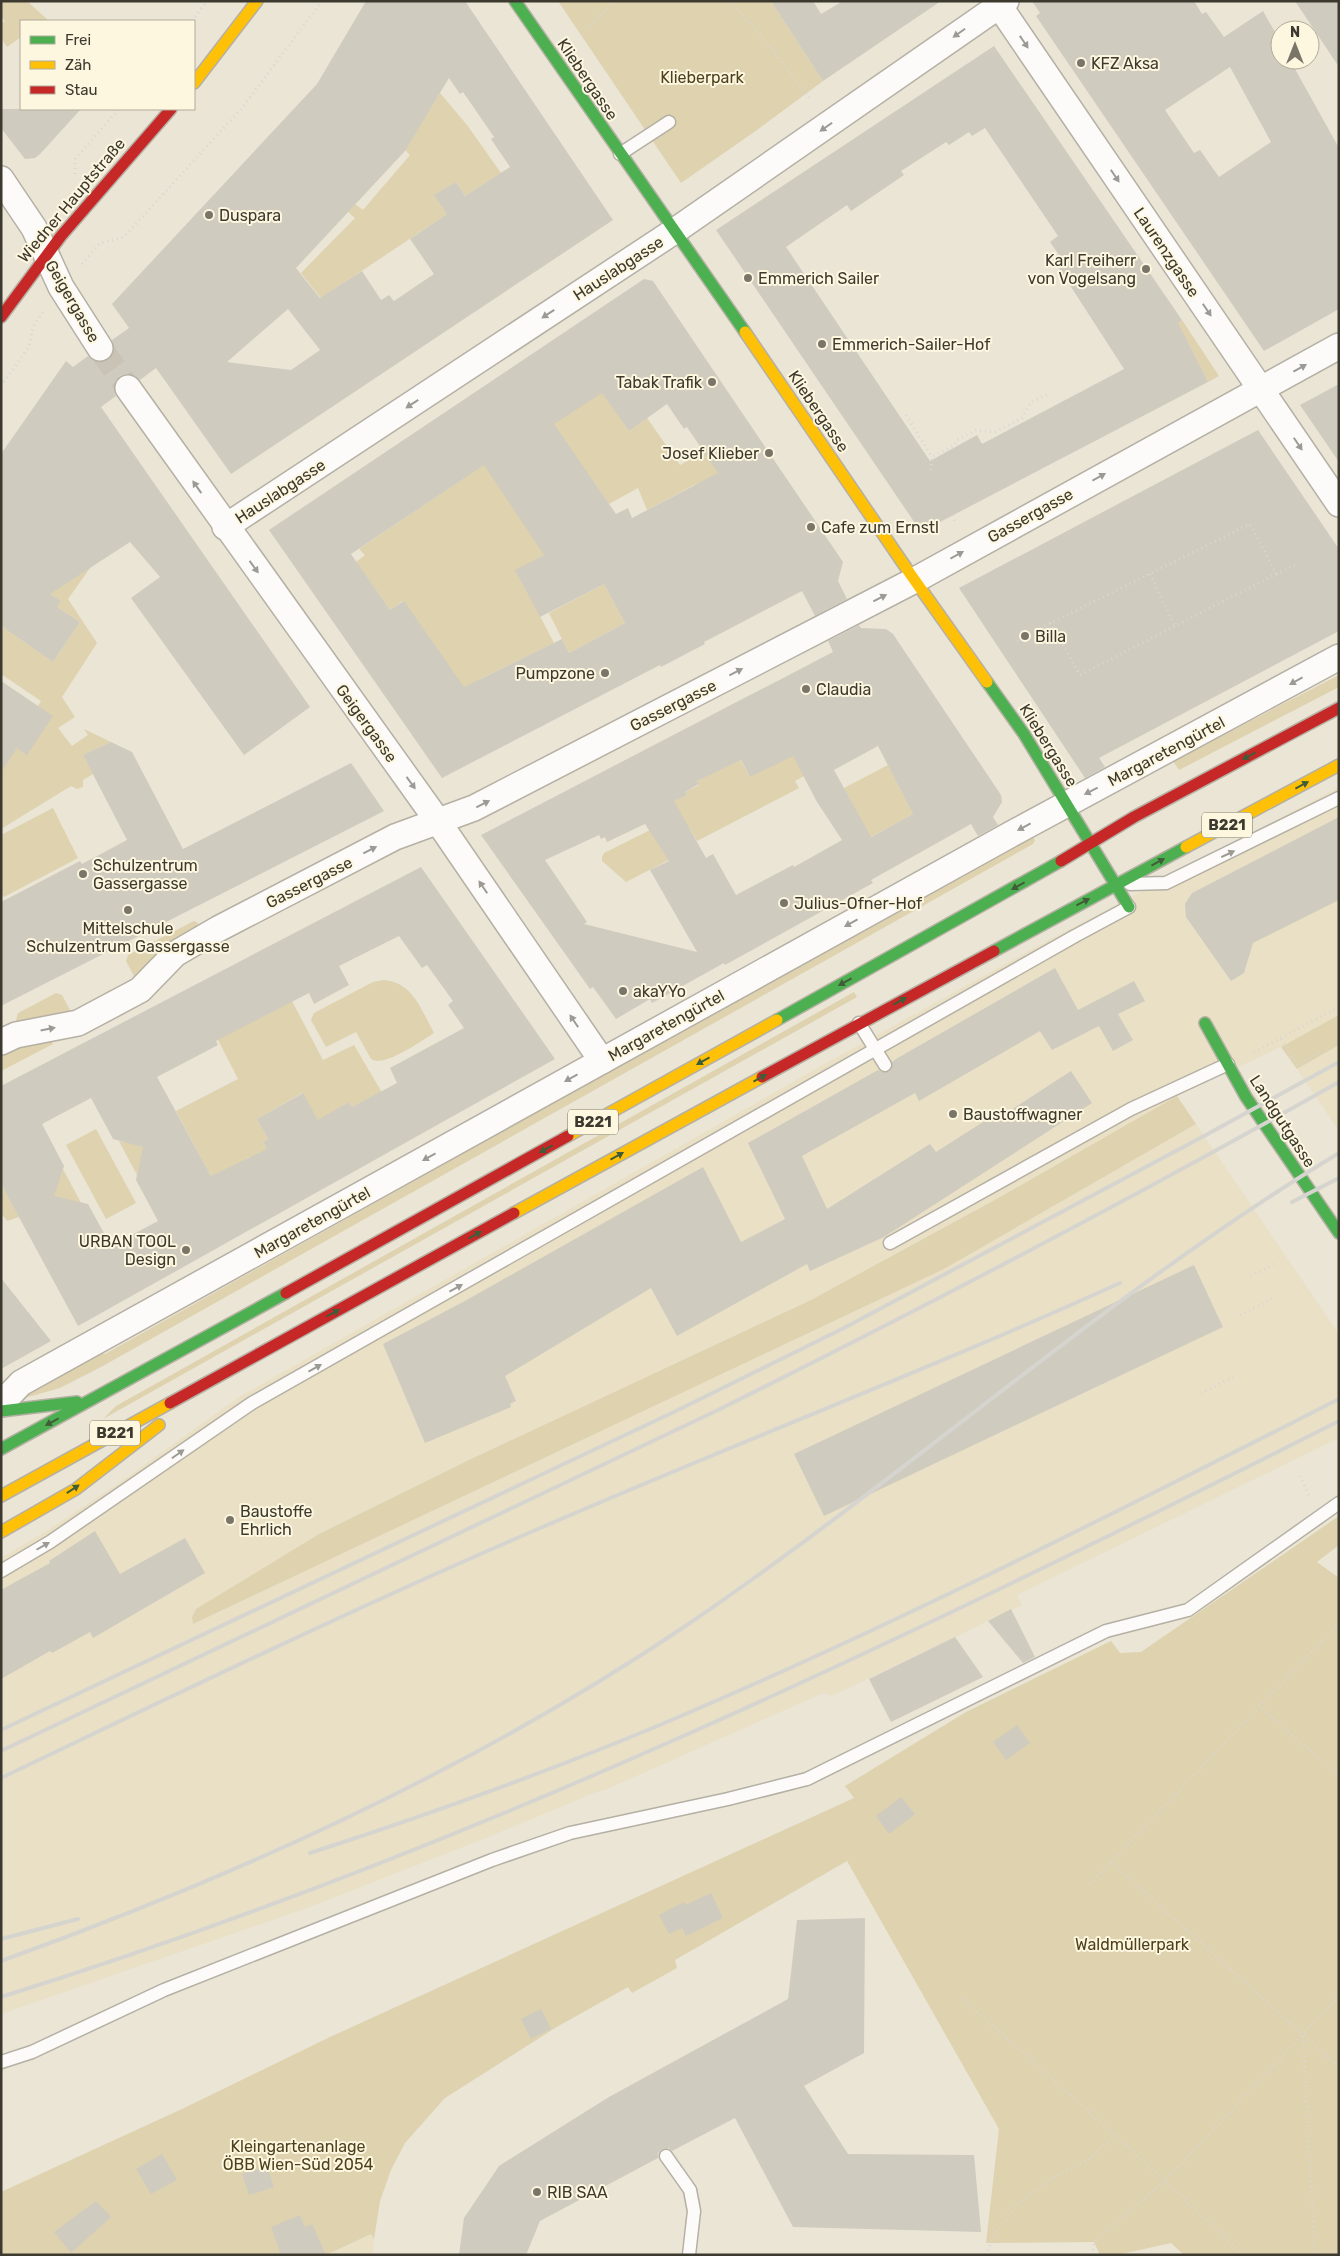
<svg xmlns="http://www.w3.org/2000/svg" width="1340" height="2256" viewBox="0 0 1340 2256" font-family="Rubik,sans-serif">
<rect width="100%" height="100%" fill="#ebe5d6"/>
<g fill="#e9e0c6">
<path d="M1339 787V1016L1281 1047 1177 1096 1002 1196 811 1300 469 1460 319 1534 196 1609 192 1617 193 1624 944 1269 1196 1124 1339 1334V1438L1017 1595 1022 1605 832 1696 823 1693 605 1790 596 1792 491 1836 310 1907 1 2014V1558L48 1530 113 1487 239 1397 828 1062 1034 948Z"/>
<path d="M1339 1045V1131L1297 1069Z"/>
<path d="M371 2234 374 2239 373 2255H326Z"/>
</g>
<g fill="#ded2af">
<path d="M1 1H27L49 21H21V37L7 47 1 38V23L5 21 1 16Z"/>
<path d="M558 1H771L823 81 757 130 681 183Z"/>
<path d="M440 93 467 125 501 173 465 196 456 182 435 195 447 214 321 298 301 273 355 218 348 212 355 204 363 210 410 155 405 150Z"/>
<path d="M1182 320 1219 376 1208 382 1187 341 1170 328Z"/>
<path d="M597 388 634 400 616 412 629 431 647 418 680 465 704 452 720 475 723 525 694 485 647 510 638 488 609 504 593 481 526 526 579 536 516 570 554 643 478 680 471 701 403 601 390 610 356 562 365 555 359 549Z"/>
<path d="M1 550 90 568 68 599 97 643 62 697 75 717 58 728 72 746 88 735 84 729 111 742 83 755 93 774 83 780V787L77 789 71 786 1 829V772L41 701 1 674V626L53 662 80 622 57 607 61 601 51 595Z"/>
<path d="M604 584 625 623 569 653 549 613Z"/>
<path d="M1339 675V687L1179 770 1173 761Z"/>
<path d="M783 736 804 776 795 781 799 788 697 841 690 829 669 860 626 882 602 861V857L604 853 652 829 642 809 687 795 685 792 699 785 697 781 739 758 750 777Z"/>
<path d="M888 765 913 814 865 840 858 814 844 788Z"/>
<path d="M53 808 78 858 4 897 1 893V835Z"/>
<path d="M1028 837H1033L1035 840 1033 844 101 1367 60 1388 28 1397 26 1390 95 1352 105 1354Z"/>
<path d="M194 921 198 923 195 933 136 980 126 961 128 955Z"/>
<path d="M384 980C414 983 421 1010 434 1033 421 1041 384 1068 371 1059L356 1032 326 1047 311 1020 314 1013 373 982Z"/>
<path d="M854 992 857 997 103 1419 116 1406Z"/>
<path d="M56 993 62 995 72 1014 19 1026 16 1020 18 1013Z"/>
<path d="M292 1001 323 1060 354 1045 384 1096 363 1108 360 1103 352 1107 349 1102 342 1106 326 1134 302 1093 257 1119 268 1139 263 1142 267 1149 273 1146 252 1163 249 1157 243 1161 246 1166 218 1189 176 1111 238 1079 215 1034Z"/>
<path d="M1339 1015V1045L1297 1069 1281 1047Z"/>
<path d="M49 1036 53 1044 1 1071V1050Z"/>
<path d="M1177 1096 1196 1124 944 1269 193 1624 192 1617 196 1609 319 1534 469 1460 811 1300 1002 1196Z"/>
<path d="M148 1127 164 1156 138 1169 137 1175 119 1141 124 1142Z"/>
<path d="M96 1129 136 1203 106 1219 66 1145Z"/>
<path d="M63 1169 81 1203 51 1216 36 1187 61 1175Z"/>
<path d="M1 1184 19 1217 7 1221 1 1213Z"/>
<path d="M1339 1516V1545L1317 1562 1339 1578V2255H1184L1171 2243 1117 2255H1100L1094 2242 986 2243 999 2129 847 1861 675 1960 677 1968 632 1993 628 1987 555 2028 445 2098 405 2143 391 2170 380 2201 374 2239 371 2234 326 2255H1V2192L182 2109 330 2037 854 1798 845 1786 966 1712 1111 1641 1120 1653 1141 1652Z"/>
</g>
<g fill="#d0cbbf" fill-rule="evenodd">
<path d="M366 1H465L613 220 231 474 156 368 140 380 134 375 127 374 120 376 115 382 114 389 116 396 101 407 310 707 244 755 131 598 160 577 130 542 50 594 61 601 57 607 80 622 53 662 1 626V454L66 361 73 367 88 356 94 361 101 362 107 360 112 355 114 348 112 340 129 328 112 304 317 84ZM449 78 460 94 463 92 494 137 491 139 510 167 465 196 456 182 434 195 447 214 410 239 434 274 394 301 389 295 381 300 362 271 320 298 296 268 405 151ZM288 309 320 350 291 370 227 362Z"/>
<path d="M771 1H813L821 14 843 1H941L823 81Z"/>
<path d="M1032 1H1194L1202 14 1206 12 1224 37 1263 11 1280 41V60H1290L1339 148V309L1264 351 1036 16 1040 13ZM1230 67 1271 142 1219 177 1200 150 1194 153 1165 110Z"/>
<path d="M1295 1H1339V67Z"/>
<path d="M994 46 1182 320 1178 323 1208 382 921 532 716 230ZM985 128 1058 236 1050 242 1059 255 1053 259 1124 369 982 444 977 435 930 461 786 247 847 205 851 211 904 175 901 171 946 142 949 145 969 132 972 136Z"/>
<path d="M1 109H81L40 154 35 158 25 159 1 128Z"/>
<path d="M644 279 653 281 843 562 838 581 847 599 815 616 802 591 704 642 705 644 661 667 660 665 442 778 269 530ZM602 393 629 431 667 404 684 429 687 427 718 473 632 518 628 508 616 514 554 424ZM484 465 544 555 515 570 540 617 604 584 625 623 569 653 562 639 464 687 404 601 390 610 351 554Z"/>
<path d="M1339 384V462L1300 405Z"/>
<path d="M1258 430 1339 549V631L1099 758 1105 767 1085 778 959 588Z"/>
<path d="M859 625 861 628 886 629 893 634 1001 795 1002 802 993 817 998 825 978 836 971 824 871 880 873 883 725 965 724 963 652 1003 650 999 616 1019 593 987 590 989 481 835 833 652 828 641ZM878 746 913 814 871 837 834 770ZM793 756 817 802 842 840 794 867 793 865 736 895 713 854 706 858 674 801 687 795 685 792 699 784 697 781 741 760 750 777ZM645 824 669 861 650 870 697 952 584 924 587 922 545 860 599 835 601 839 605 837 607 842Z"/>
<path d="M1 681 53 716 27 755 17 748 1 772Z"/>
<path d="M111 742 132 752 183 849 351 763 384 811 1 1006V902L80 861 82 864 127 840 83 755Z"/>
<path d="M1339 817V900L1253 943 1244 973 1231 981 1186 917 1185 904 1192 893Z"/>
<path d="M421 867 555 1059 78 1326 1 1184V1086ZM399 936 422 968 427 965 453 1001 448 1005 464 1028 390 1068 397 1083 352 1107 349 1102 318 1120 303 1093 257 1119 268 1139 263 1142 267 1149 211 1176 157 1077 218 1045 216 1041 309 993 314 1004 349 985 339 966ZM91 1098 113 1139 143 1147 136 1180 158 1221 111 1246 88 1204 54 1196 64 1166 42 1124Z"/>
<path d="M1055 968 1078 1010 1134 981 1145 1001 1118 1014 1133 1040 1113 1051 1099 1026 1052 1050 1040 1031 919 1101 915 1093 802 1156 827 1209 930 1144 936 1152 994 1115 997 1119 1071 1071 1092 1103 884 1237 810 1271 807 1264 677 1336 651 1288 505 1376 516 1401 510 1404 511 1407 425 1443 383 1344 463 1302 703 1167 741 1242 785 1219 748 1143 878 1070 882 1072H889L892 1068V1062L896 1059Z"/>
<path d="M1194 1265 1223 1327 824 1516 794 1454Z"/>
<path d="M1 1278 51 1341 1 1369Z"/>
<path d="M95 1531 120 1574 185 1538 205 1573 93 1638 90 1632 52 1653 50 1651 1 1679V1590L50 1563 49 1561Z"/>
<path d="M1011 1609 1035 1657 1023 1663 988 1621Z"/>
<path d="M955 1637 983 1677 891 1722 869 1679Z"/>
<path d="M1017 1725 1030 1743 1006 1760 993 1742Z"/>
<path d="M901 1797 915 1814 889 1834 876 1816Z"/>
<path d="M711 1893 723 1918 686 1936 682 1928 669 1934 659 1915 684 1902 686 1905Z"/>
<path d="M865 1918 864 2053 804 2086 848 2154 974 2155 981 2232 793 2227 735 2118 672 2151 669 2148 662 2149 658 2153V2158L540 2221 526 2255H459L464 2218 499 2166 609 2097 788 1999 797 1920Z"/>
<path d="M541 2009 551 2029 531 2039 521 2019Z"/>
<path d="M162 2154 177 2180 151 2194 136 2169Z"/>
<path d="M267 2166 274 2187 249 2195 242 2174Z"/>
<path d="M96 2201 111 2217 71 2253 54 2232Z"/>
<path d="M300 2215 305 2227 312 2224 326 2255H281L271 2227Z"/>
</g>
<g fill="none" stroke-linecap="round" stroke-linejoin="round">
<path stroke="#c8c3b4" stroke-width="25" stroke-dasharray="25 12" stroke-linecap="butt" d="M100 348 128 388"/>
<defs>
<g id="lane">
<path d="M620 154 669 122"/>
<path d="M1130 884 1166 883 1339 798"/>
<path d="M859 1023 885 1065"/>
<path d="M890 1243 1131 1109 1228 1064"/>
<path d="M1 1571 50 1542 252 1403 1075 936 1129 907"/>
<path d="M1 2062 32 2052 164 1990 492 1860 570 1833 728 1799 807 1779 1106 1631 1188 1610 1339 1503"/>
<path d="M666 2156 690 2190 694 2211 689 2255"/>
</g>
<g id="street">
<path d="M996 1 1339 504"/>
<path d="M1 179 34 228 61 287 100 348"/>
<path d="M128 388 437 820 602 1061"/>
<path d="M225 527 676 230 1006 1"/>
<path d="M1 1042 16 1035 78 1023 140 990 175 954 218 929 395 837 474 808 915 580 1339 346"/>
<path d="M1 1404 21 1383 1015 832 1339 657"/>
</g>
<g id="fast">
<path d="M515 1 745 332"/>
<path d="M987 682 1024 734 1129 907"/>
<path d="M994 951 1186 847"/>
<path d="M777 1020 1061 861"/>
<path d="M1205 1023 1246 1097 1339 1233"/>
<path d="M1 1411 77 1402"/>
<path d="M1 1449 286 1293"/>
</g>
<g id="slow">
<path d="M194 83 257 1"/>
<path d="M745 332 911 575 987 682"/>
<path d="M1186 847 1339 765"/>
<path d="M568 1136 777 1020"/>
<path d="M514 1213 762 1077"/>
<path d="M1 1496 170 1403"/>
<path d="M1 1532 76 1489 159 1425"/>
</g>
<g id="jam">
<path d="M1 317 61 236 171 109"/>
<path d="M1061 861 1134 817 1339 708"/>
<path d="M762 1077 994 951"/>
<path d="M286 1293 568 1136"/>
<path d="M170 1403 514 1213"/>
</g>
</defs>
<use href="#lane" stroke="#b5b0a4" stroke-width="15"/>
<use href="#street" stroke="#b5b0a4" stroke-width="28"/>
<use href="#fast" stroke="#b5b0a4" stroke-width="14"/>
<use href="#slow" stroke="#b5b0a4" stroke-width="14"/>
<use href="#jam" stroke="#b5b0a4" stroke-width="14"/>
<g stroke="#d9d7d3" stroke-width="3" stroke-dasharray="1 4" stroke-linecap="butt">
<path d="M729 1 758 32 811 100"/>
<path d="M192 21 207 1"/>
<path d="M589 26 615 1"/>
<path d="M75 174V159L119 109"/>
<path d="M82 264 100 243 124 237 242 108 322 1"/>
<path d="M1 386 29 347 33 327 43 312"/>
<path d="M906 415 932 457"/>
<path d="M931 470 932 457 955 445 957 440 976 430 995 432 1022 418 1031 402 1048 394"/>
<path d="M953 515 955 521"/>
<path d="M1150 574 1175 626"/>
<path d="M1276 574 1299 563"/>
<path d="M1040 628 1051 623 1250 524 1276 574 1080 675 1051 623"/>
<path d="M1017 641 1025 636"/>
<path d="M1281 1039 1298 1065 1320 1052"/>
<path d="M1254 1052 1339 1007"/>
<path d="M1251 1276 1276 1263"/>
<path d="M1240 1315 1274 1298"/>
<path d="M1201 1393 1236 1376"/>
<path d="M1300 1476 1310 1498"/>
<path d="M1258 1705 1339 1776"/>
<path d="M1111 1862 1339 2067"/>
<path d="M1090 1884 1339 1623"/>
<path d="M962 1998C1056 2083 1152 2166 1243 2255"/>
<path d="M1303 2036 1315 2255"/>
<path d="M986 2255 996 2231 1018 2203 1055 2176 1088 2160 1114 2136"/>
<path d="M1093 2255 1094 2242 1166 2180 1339 1996"/>
</g>
<use href="#lane" stroke="#fcfbf9" stroke-width="12"/>
<use href="#street" stroke="#fcfbf9" stroke-width="25"/>
<use href="#fast" stroke="#4caf50" stroke-width="11"/>
<use href="#slow" stroke="#ffc107" stroke-width="11"/>
<use href="#jam" stroke="#c62828" stroke-width="11"/>
<g stroke="#d6d4cf" stroke-width="4">
<path d="M1292 1202 1339 1178"/>
<path d="M1 1730 676 1411 844 1328 1204 1136 1339 1062"/>
<path d="M1 1751 718 1410C927 1306 1135 1197 1339 1082"/>
<path d="M1 1778C177 1694 352 1609 531 1532 726 1447 926 1371 1120 1283"/>
<path d="M310 1853C427 1815 542 1774 655 1727 888 1629 1114 1513 1339 1399"/>
<path d="M1 1939 78 1919"/>
<path d="M1 1961C241 1875 475 1768 687 1625 909 1474 1109 1292 1339 1153"/>
<path d="M1 1997C467 1852 904 1640 1339 1421"/>
</g>
</g>
<defs><path id="oneway-solid" d="M-6-.8H1V-3.2L6.5 0L1 3.2V.8H-6Z" transform="scale(1.25)"/></defs>
<g fill="#9c9a94">
<use href="#oneway-solid" transform="translate(959 33) rotate(145)"/>
<use href="#oneway-solid" transform="translate(1024 42) rotate(56)"/>
<use href="#oneway-solid" transform="translate(826 127) rotate(145)"/>
<use href="#oneway-solid" transform="translate(1115 176) rotate(56)"/>
<use href="#oneway-solid" transform="translate(1207 310) rotate(56)"/>
<use href="#oneway-solid" transform="translate(548 314) rotate(147)"/>
<use href="#oneway-solid" transform="translate(1300 368) rotate(-29)"/>
<use href="#oneway-solid" transform="translate(412 404) rotate(147)"/>
<use href="#oneway-solid" transform="translate(1298 444) rotate(56)"/>
<use href="#oneway-solid" transform="translate(1099 477) rotate(-29)"/>
<use href="#oneway-solid" transform="translate(197 487) rotate(-125)"/>
<use href="#oneway-solid" transform="translate(957 555) rotate(-29)"/>
<use href="#oneway-solid" transform="translate(254 567) rotate(54)"/>
<use href="#oneway-solid" transform="translate(880 598) rotate(-27)"/>
<use href="#oneway-solid" transform="translate(736 672) rotate(-27)"/>
<use href="#oneway-solid" transform="translate(1296 681) rotate(151)"/>
<use href="#oneway-solid" transform="translate(411 783) rotate(54)"/>
<use href="#oneway-solid" transform="translate(1091 791) rotate(153)"/>
<use href="#oneway-solid" transform="translate(483 804) rotate(-27)"/>
<use href="#oneway-solid" transform="translate(1024 827) rotate(152)"/>
<use href="#oneway-solid" transform="translate(370 850) rotate(-27)"/>
<use href="#oneway-solid" transform="translate(1228 854) rotate(-25)"/>
<use href="#oneway-solid" transform="translate(483 887) rotate(-124)"/>
<use href="#oneway-solid" transform="translate(851 923) rotate(151)"/>
<use href="#oneway-solid" transform="translate(574 1021) rotate(-124)"/>
<use href="#oneway-solid" transform="translate(48 1029) rotate(-11)"/>
<use href="#oneway-solid" transform="translate(571 1078) rotate(151)"/>
<use href="#oneway-solid" transform="translate(429 1157) rotate(151)"/>
<use href="#oneway-solid" transform="translate(456 1288) rotate(-29)"/>
<use href="#oneway-solid" transform="translate(315 1368) rotate(-29)"/>
<use href="#oneway-solid" transform="translate(178 1454) rotate(-35)"/>
<use href="#oneway-solid" transform="translate(43 1546) rotate(-30)"/>
</g>
<g fill="#415c38">
<use href="#oneway-solid" transform="translate(1249 756) rotate(152)"/>
<use href="#oneway-solid" transform="translate(1302 785) rotate(-28)"/>
<use href="#oneway-solid" transform="translate(1158 862) rotate(-28)"/>
<use href="#oneway-solid" transform="translate(1018 886) rotate(151)"/>
<use href="#oneway-solid" transform="translate(1083 902) rotate(-27)"/>
<use href="#oneway-solid" transform="translate(845 982) rotate(151)"/>
<use href="#oneway-solid" transform="translate(900 1001) rotate(-29)"/>
<use href="#oneway-solid" transform="translate(703 1061) rotate(151)"/>
<use href="#oneway-solid" transform="translate(760 1078) rotate(-29)"/>
<use href="#oneway-solid" transform="translate(546 1149) rotate(151)"/>
<use href="#oneway-solid" transform="translate(617 1156) rotate(-29)"/>
<use href="#oneway-solid" transform="translate(475 1235) rotate(-29)"/>
<use href="#oneway-solid" transform="translate(333 1313) rotate(-29)"/>
<use href="#oneway-solid" transform="translate(52 1422) rotate(152)"/>
<use href="#oneway-solid" transform="translate(73 1489) rotate(-33)"/>
</g>
<g fill="#797569" stroke="#fef7e0" stroke-width="2">
<circle cx="1081" cy="63" r="5"/>
<circle cx="209" cy="215" r="5"/>
<circle cx="1146" cy="269" r="5"/>
<circle cx="748" cy="278" r="5"/>
<circle cx="822" cy="344" r="5"/>
<circle cx="712" cy="382" r="5"/>
<circle cx="769" cy="453" r="5"/>
<circle cx="811" cy="527" r="5"/>
<circle cx="1025" cy="636" r="5"/>
<circle cx="605" cy="673" r="5"/>
<circle cx="806" cy="689" r="5"/>
<circle cx="83" cy="874" r="5"/>
<circle cx="784" cy="903" r="5"/>
<circle cx="128" cy="910" r="5"/>
<circle cx="623" cy="991" r="5"/>
<circle cx="953" cy="1114" r="5"/>
<circle cx="186" cy="1250" r="5"/>
<circle cx="230" cy="1520" r="5"/>
<circle cx="537" cy="2192" r="5"/>
</g>
<g text-anchor="middle" stroke-width="4" stroke-linejoin="round" paint-order="stroke">
<g fill="#fef7e0" stroke="#767263" stroke-width="1">
<rect x="1202" y="812.5" width="50" height="25" rx="4"/>
<rect x="568" y="1109.5" width="50" height="25" rx="4"/>
<rect x="90" y="1420.5" width="50" height="25" rx="4"/>
</g>
<g font-size="15" font-weight="bold" fill="#3c392e">
<text x="1227" y="830">B221</text>
<text x="593" y="1127">B221</text>
<text x="115" y="1438">B221</text>
</g>
<g font-size="16" fill="#3c392e" stroke="#fef7e0" text-anchor="start">
<text x="1091" y="69">KFZ Aksa</text>
<text x="219" y="221">Duspara</text>
<text x="1136" y="266" text-anchor="end">Karl Freiherr<tspan x="1136" dy="18">von Vogelsang</tspan></text>
<text x="758" y="284">Emmerich Sailer</text>
<text x="832" y="350">Emmerich-Sailer-Hof</text>
<text x="702" y="388" text-anchor="end">Tabak Trafik</text>
<text x="759" y="459" text-anchor="end">Josef Klieber</text>
<text x="821" y="533">Cafe zum Ernstl</text>
<text x="1035" y="642">Billa</text>
<text x="595" y="679" text-anchor="end">Pumpzone</text>
<text x="816" y="695">Claudia</text>
<text x="93" y="871">Schulzentrum<tspan x="93" dy="18">Gassergasse</tspan></text>
<text x="794" y="909">Julius-Ofner-Hof</text>
<text x="128" y="934" text-anchor="middle">Mittelschule<tspan x="128" dy="18">Schulzentrum Gassergasse</tspan></text>
<text x="633" y="997">akaYYo</text>
<text x="963" y="1120">Baustoffwagner</text>
<text x="176" y="1247" text-anchor="end">URBAN TOOL<tspan x="176" dy="18">Design</tspan></text>
<text x="240" y="1517">Baustoffe<tspan x="240" dy="18">Ehrlich</tspan></text>
<text x="547" y="2198">RIB SAA</text>
</g>
<g font-size="16" fill="#4d411d" stroke="#fef7e0">
<text x="702" y="83">Klieberpark</text>
<text x="1132" y="1950">Waldmüllerpark</text>
<text x="298" y="2152">Kleingartenanlage<tspan x="298" dy="18">ÖBB Wien-Süd 2054</tspan></text>
</g>
<g font-size="16" fill="#3c392e" stroke="#fef7e0">
<text transform="translate(588 79) rotate(56)" y="6">Kliebergasse</text>
<text transform="translate(71 200) rotate(-50)" y="6">Wiedner Hauptstraße</text>
<text transform="translate(1167 252) rotate(56)" y="6">Laurenzgasse</text>
<text transform="translate(618 268) rotate(-33)" y="6">Hauslabgasse</text>
<text transform="translate(73 301) rotate(60)" y="6">Geigergasse</text>
<text transform="translate(819 411) rotate(56)" y="6">Kliebergasse</text>
<text transform="translate(280 491) rotate(-33)" y="6">Hauslabgasse</text>
<text transform="translate(1030 515) rotate(-29)" y="6">Gassergasse</text>
<text transform="translate(673 705) rotate(-27)" y="6">Gassergasse</text>
<text transform="translate(367 723) rotate(54)" y="6">Geigergasse</text>
<text transform="translate(1049 745) rotate(58)" y="6">Kliebergasse</text>
<text transform="translate(1166 751) rotate(-28)" y="6">Margaretengürtel</text>
<text transform="translate(309 882) rotate(-27)" y="6">Gassergasse</text>
<text transform="translate(666 1025) rotate(-29)" y="6">Margaretengürtel</text>
<text transform="translate(1283 1121) rotate(57)" y="6">Landgutgasse</text>
<text transform="translate(312 1222) rotate(-29)" y="6">Margaretengürtel</text>
</g>
</g>
<rect width="1340" height="2256" fill="none" stroke="#3c392e" stroke-width="5"/>
<rect x="20" y="20" width="175" height="90" fill="#fef7e0" stroke="#b0ab99"/>
<rect x="30" y="36" width="25" height="8" fill="#4caf50" stroke="#b0ab99"/>
<text x="65" y="45" font-size="15" fill="#3c392e">Frei</text>
<rect x="30" y="61" width="25" height="8" fill="#ffc107" stroke="#b0ab99"/>
<text x="65" y="70" font-size="15" fill="#3c392e">Zäh</text>
<rect x="30" y="86" width="25" height="8" fill="#c62828" stroke="#b0ab99"/>
<text x="65" y="95" font-size="15" fill="#3c392e">Stau</text>
<g transform="translate(1295 45)"><circle r="24" fill="#fef7e0" stroke="#b0ab99"/>
<path d="M0-4L9 19L0 12L-9 19Z" fill="#797569"/>
<text y="-8" font-size="14" font-weight="bold" text-anchor="middle" fill="#3c392e">N</text>
</g>
</svg>
